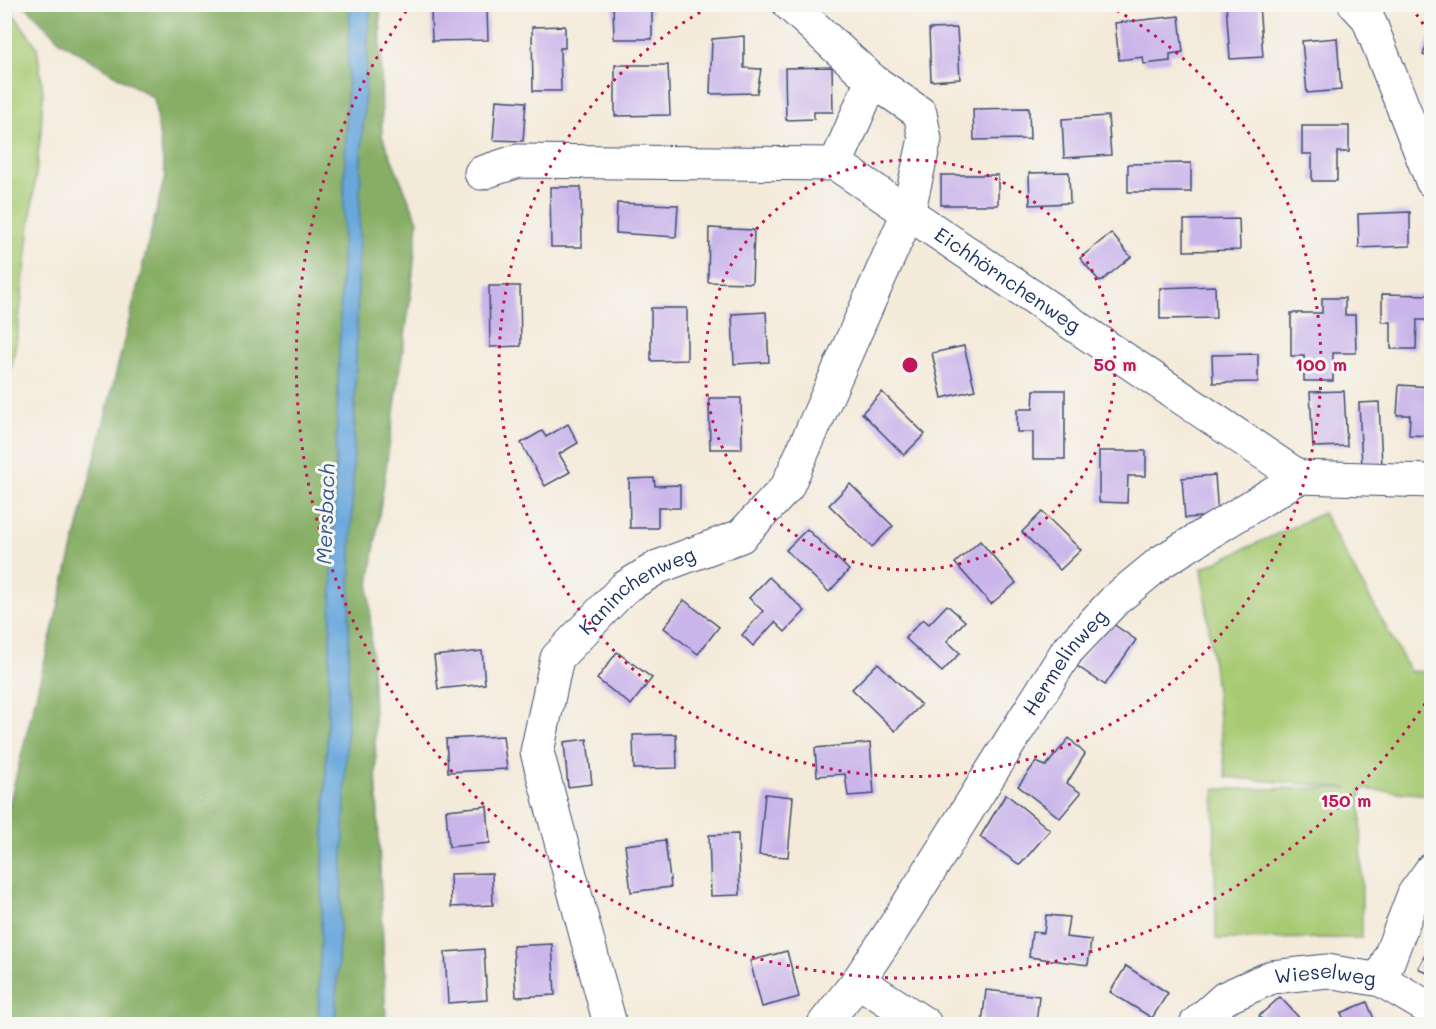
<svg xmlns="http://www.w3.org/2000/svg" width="1436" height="1029" viewBox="0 0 1436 1029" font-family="Mali,sans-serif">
<rect width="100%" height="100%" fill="#f6f6f2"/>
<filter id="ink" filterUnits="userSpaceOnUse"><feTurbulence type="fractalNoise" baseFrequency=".0167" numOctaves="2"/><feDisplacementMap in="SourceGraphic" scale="12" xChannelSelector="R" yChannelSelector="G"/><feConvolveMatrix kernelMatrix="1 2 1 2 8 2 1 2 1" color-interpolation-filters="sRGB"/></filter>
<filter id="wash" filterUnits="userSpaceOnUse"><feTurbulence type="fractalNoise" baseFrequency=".008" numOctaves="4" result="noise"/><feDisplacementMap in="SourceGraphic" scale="24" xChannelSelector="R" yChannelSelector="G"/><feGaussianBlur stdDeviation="1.35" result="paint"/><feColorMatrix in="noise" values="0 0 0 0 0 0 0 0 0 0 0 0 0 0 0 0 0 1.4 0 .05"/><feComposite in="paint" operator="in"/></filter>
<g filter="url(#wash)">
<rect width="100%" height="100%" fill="#f4ead9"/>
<g fill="#a8ca73" stroke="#627c68" stroke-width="1.5">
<path d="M7 5 37 47 43 91 41 130 17 338 5 400 4 5Z"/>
<path d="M1323 513 1410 671 1431 672V795L1361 789 1362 938 1216 939 1214 789 1348 788 1226 777 1202 568Z"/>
</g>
<path fill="#86ae65" stroke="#506e62" stroke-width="1.5" d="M25 5H380L382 136 418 221 410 301 369 586 386 1024H5V821L165 176 154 98 61 42Z"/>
<path fill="#69a7db" stroke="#426b9c" stroke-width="1.5" d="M350 5H370L361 159 344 836 335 1024H318Z"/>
<g id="blocks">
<g fill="#cab5ea">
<path d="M613 4H652V39H614Z"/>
<path d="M1226 4H1259L1263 57 1230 59Z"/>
<path d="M487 9 488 40 432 41 431 10Z"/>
<path d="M1179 16 1183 52 1170 54V61L1144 64 1143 57 1119 60 1115 23Z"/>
<path d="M565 26V48H560L561 91H533L532 27Z"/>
<path d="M957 28 960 79 931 81 929 29Z"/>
<path d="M1432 30V58L1423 55Z"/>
<path d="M744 36V68L761 69 757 93 710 94 712 39Z"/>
<path d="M1337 38 1341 90 1307 93 1302 41Z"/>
<path d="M615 65H668L670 115 615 116Z"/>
<path d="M832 67 833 112H814V119L786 120 785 68Z"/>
<path d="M496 100 526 102 523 141 493 140Z"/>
<path d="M1029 108 1030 139 974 140 973 109Z"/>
<path d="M1108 116 1111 155 1064 158 1062 119Z"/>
<path d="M1302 126H1349V152H1337V181H1312V154H1302Z"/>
<path d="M1191 163V192H1128V164Z"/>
<path d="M1069 172 1070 203 1030 205 1029 173Z"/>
<rect x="941" y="175" width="57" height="30"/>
<path d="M550 187H581L582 247H551Z"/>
<path d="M617 203 678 205 676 237 616 233Z"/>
<path d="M1410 212V246L1359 248 1358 214Z"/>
<path d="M1239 219 1240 250 1184 251V220Z"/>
<path d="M709 228 754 230 752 283 708 282Z"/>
<path d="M1111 233 1131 257 1100 282 1080 258Z"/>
<path d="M489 286H520L521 346 490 347Z"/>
<path d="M1215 286 1216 318 1160 319V288Z"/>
<path d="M1382 294 1429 295V320H1417L1416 349H1391V322H1382Z"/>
<path d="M1322 298H1345V315H1355L1356 353H1333V381H1304V356H1291V313H1322Z"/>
<path d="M651 308H687V360L651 361Z"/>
<path d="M766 312 769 362 734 364 732 314Z"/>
<path d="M964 346 975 390 942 398 932 353Z"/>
<path d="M1258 354V382L1213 383 1212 355Z"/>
<path d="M1399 385 1432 387V436L1409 435 1410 415H1397Z"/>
<path d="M1034 390H1065V459H1033V432H1017V409H1033Z"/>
<path d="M1344 391 1347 446 1313 447 1310 392Z"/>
<path d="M882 392 925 434 904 455 862 413Z"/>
<path d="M709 398H741L742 449H710Z"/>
<path d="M1379 402 1382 466 1362 467 1359 403Z"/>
<path d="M568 424 578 443 559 454 570 472 545 486 521 443 542 431 546 437Z"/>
<path d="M1099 451H1146V476H1128L1127 503 1099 502Z"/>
<path d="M1215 475 1218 516 1185 518 1182 478Z"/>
<path d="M654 478 655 486 680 485V508H658V528H630L629 479Z"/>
<path d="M850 484 893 526 872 547 829 505Z"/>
<path d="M1042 512 1081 550 1060 570 1022 532Z"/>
<path d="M807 529 849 570 829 592 786 550Z"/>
<path d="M980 541 1016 583 991 604 955 563Z"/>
<path d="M769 577 805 611 785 632 775 622 753 646 742 635 763 611 749 598Z"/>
<path d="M684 600 719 627 698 654 664 628Z"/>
<path d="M947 605 965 621 947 641 960 653 942 672 905 638 923 619 929 624Z"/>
<path d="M1109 621 1136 640 1105 685 1077 666Z"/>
<path d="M482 651 485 684 438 689 434 656Z"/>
<path d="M617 652 652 678 631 705 597 679Z"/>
<path d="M878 663 921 705 895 731 852 689Z"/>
<path d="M676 734 677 768 634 769 633 735Z"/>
<path d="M503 736 507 769 448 772 446 739Z"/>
<path d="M1069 738 1085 754 1067 783 1081 793 1060 818 1018 786 1036 762 1046 766Z"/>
<path d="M587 739 592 784 568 787 564 742Z"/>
<path d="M870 743 874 794 848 796 845 774 817 776 815 748Z"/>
<path d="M765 794 793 797 788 857 759 855Z"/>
<path d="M1006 794 1050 830 1020 865 980 837Z"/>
<path d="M487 806 490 843 449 847 446 810Z"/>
<path d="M738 834 740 895 711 896 709 835Z"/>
<path d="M665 840 671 887 631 892 625 845Z"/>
<path d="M492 873 493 905 451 907 450 874Z"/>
<path d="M1046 915 1069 917 1066 937 1091 940 1088 965 1029 957 1032 932 1044 933Z"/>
<path d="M1432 942V976L1418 968Z"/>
<path d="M552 944 555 995 516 997 513 946Z"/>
<path d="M484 949 487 1000 448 1003 445 952Z"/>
<path d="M787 951 799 997 762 1007 750 961Z"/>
<path d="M1126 966 1168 993 1152 1018 1110 992Z"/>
<path d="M986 990 1039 996 1036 1024H982Z"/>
<path d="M1280 997 1305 1024H1266L1259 1016Z"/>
<path d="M1367 1002 1376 1024H1346L1341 1013Z"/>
</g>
</g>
</g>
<g filter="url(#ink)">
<use href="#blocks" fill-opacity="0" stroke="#3c4b70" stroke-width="1.5"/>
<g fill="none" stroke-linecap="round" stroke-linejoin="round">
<defs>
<g id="minor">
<path d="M1355 4 1368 18 1432 181"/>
<path d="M836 164 872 80"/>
<path id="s1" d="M481 173 518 161 836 164 1299 477"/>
<path d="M1381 980 1432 1010"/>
<path d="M858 981 925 1024"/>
<path id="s2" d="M610 1024 537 752 557 658 624 588 658 567 741 536 787 487 908 213 925 139 920 113 872 80 789 4"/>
<path id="s3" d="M824 1024 858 981 893 929 1067 651 1115 600 1161 562 1299 477 1432 481"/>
<path id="s4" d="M1196 1024 1225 998 1272 977 1327 971 1381 980 1414 894 1432 869"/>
</g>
</defs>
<use href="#minor" stroke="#3c4b70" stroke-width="35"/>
<use href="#minor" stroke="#fff" stroke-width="33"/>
</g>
</g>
<g fill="none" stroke="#c2185b" stroke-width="3" stroke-dasharray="3 6">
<circle cx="910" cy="365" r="205"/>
<path d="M1109 6A411 411 0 1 1 711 6"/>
<path d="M1430 696A616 616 0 1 1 409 7M1411 7A616 616 0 0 1 1430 34"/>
</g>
<g text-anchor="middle" stroke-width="6" stroke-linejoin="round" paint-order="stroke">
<g font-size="20" fill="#1b2f5e" stroke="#f6f6f2">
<text dy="7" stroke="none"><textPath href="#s1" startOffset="564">Eichhörnchenweg</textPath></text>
<text dy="7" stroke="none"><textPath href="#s2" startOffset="484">Kaninchenweg</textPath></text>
<text dy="7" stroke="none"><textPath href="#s3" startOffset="435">Hermelinweg</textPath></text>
<text dy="7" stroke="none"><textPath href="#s4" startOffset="144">Wieselweg</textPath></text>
</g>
<g font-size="21" font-style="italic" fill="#36598a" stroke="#f6f6f2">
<text transform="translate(326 514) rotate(-88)" y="7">Mersbach</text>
</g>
</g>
<circle cx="910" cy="365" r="9" fill="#c2185b" stroke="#f6f6f2" stroke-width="3"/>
<g font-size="18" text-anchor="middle" font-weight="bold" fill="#c2185b" stroke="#f6f6f2" stroke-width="6" stroke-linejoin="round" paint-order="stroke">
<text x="1115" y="371">50 m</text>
<text x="1321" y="371">100 m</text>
<text x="1346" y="807">150 m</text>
</g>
<rect width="1436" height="1029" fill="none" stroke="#f6f6f2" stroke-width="24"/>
</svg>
